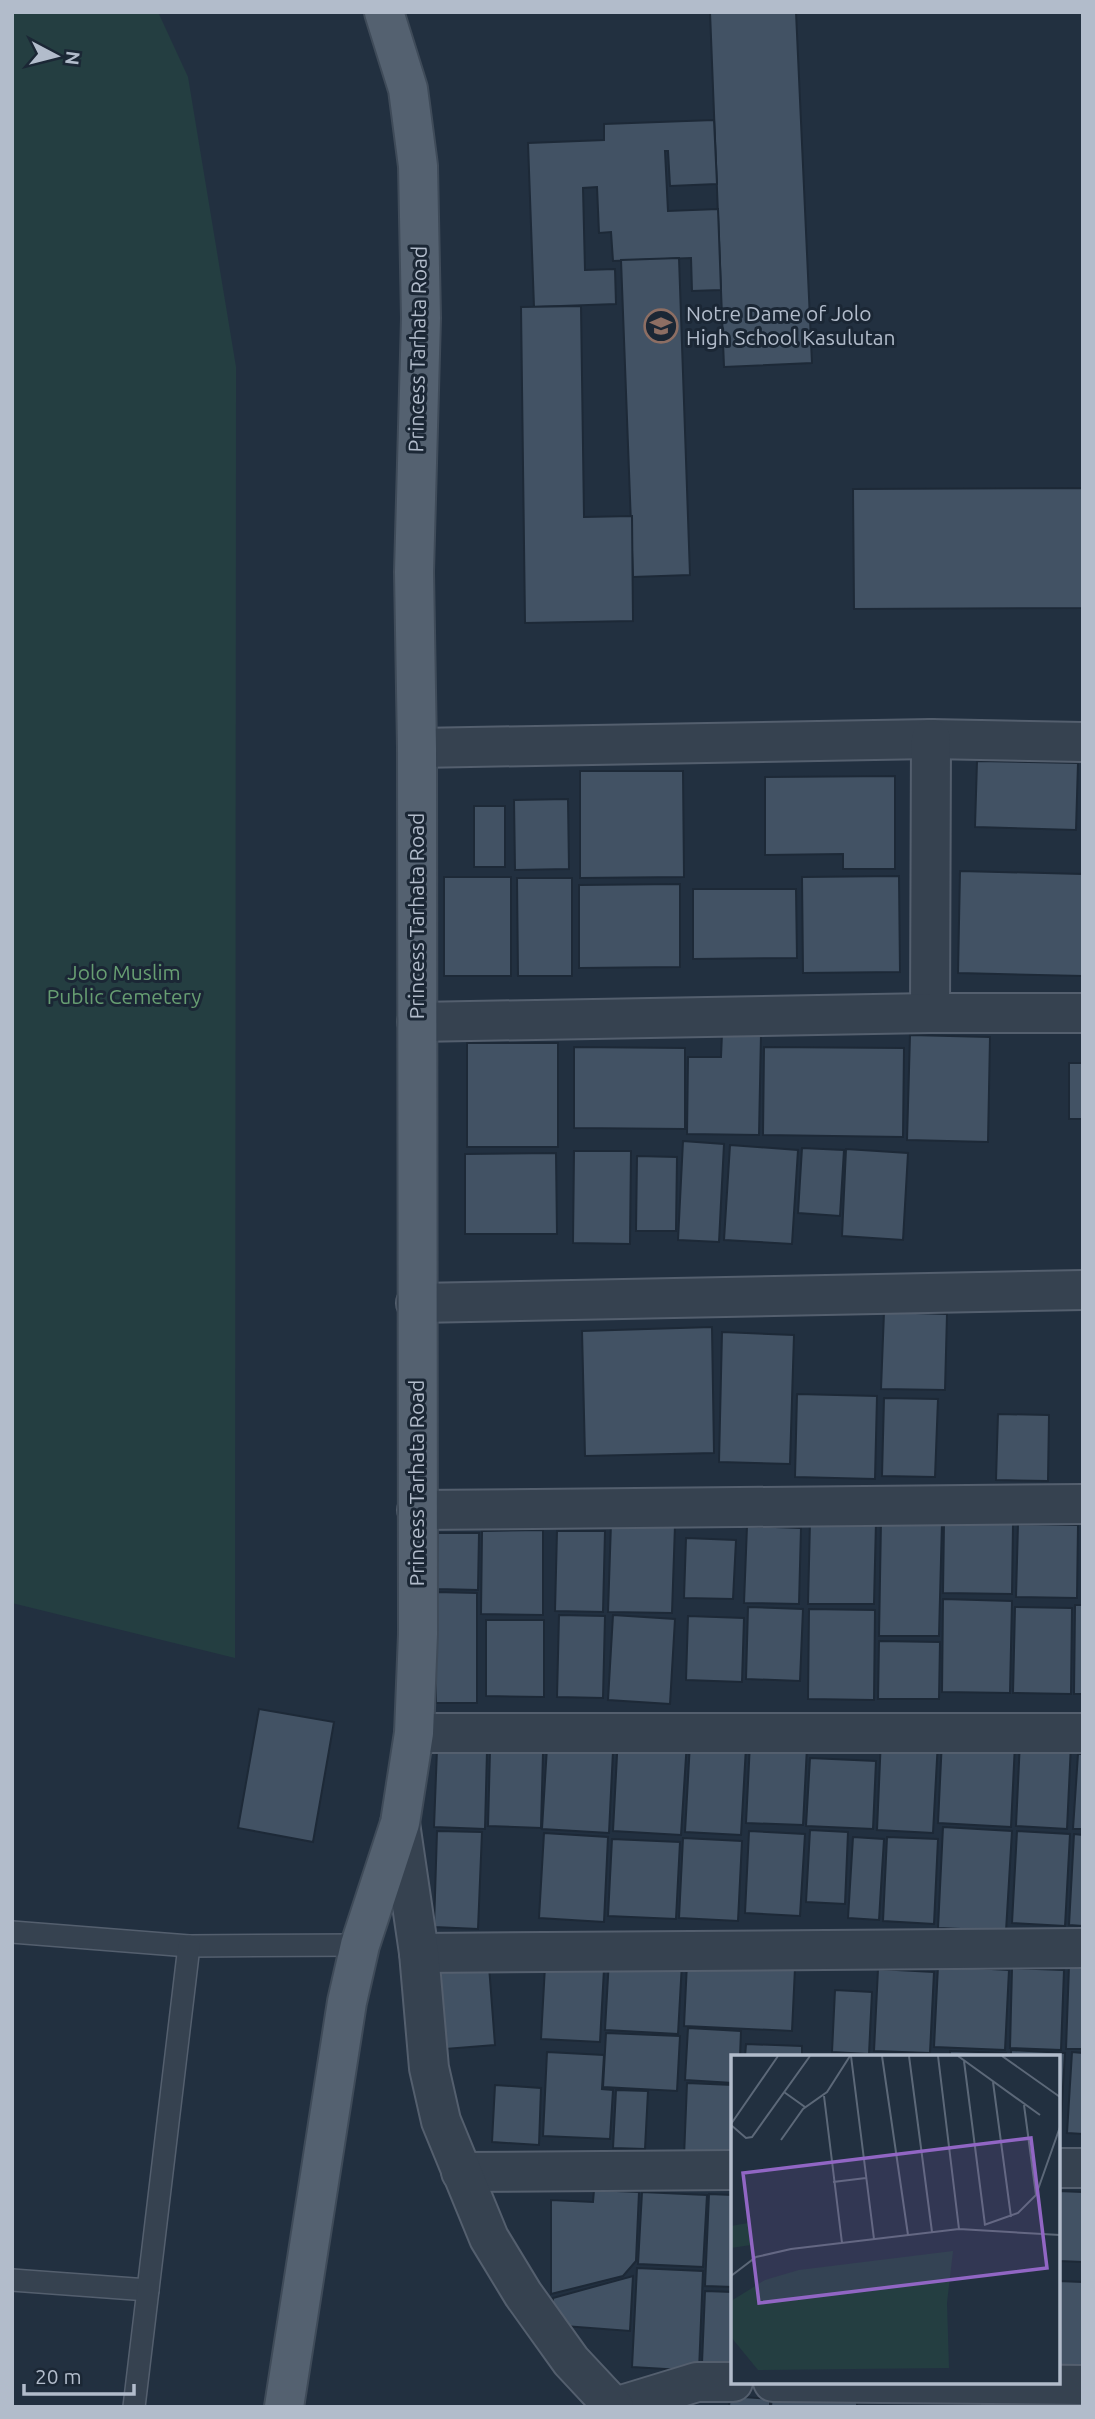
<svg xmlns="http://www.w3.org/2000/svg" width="1095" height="2419" viewBox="0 0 1095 2419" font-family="Ubuntu,sans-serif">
<rect width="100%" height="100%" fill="#223040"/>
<path fill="#243e41" d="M12 12H158L188 77 236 367 235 1658 12 1603Z"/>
<g fill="#425264" stroke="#1d2937" stroke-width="2">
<path d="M710 12H796L812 363 724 367Z"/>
<path d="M714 120 717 184 670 186 668 151H665L668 211 718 209 721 290 692 291 691 258 613 261 611 232 599 233 597 187 583 188 585 270 615 269 616 304 534 307 528 143 604 140V124Z"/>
<path d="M679 258 690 575 633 577 621 260Z"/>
<path d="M581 306 584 517 632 516 633 621 525 623 521 307Z"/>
<path d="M1083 488V608L854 609 853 489Z"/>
<path d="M977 761 1078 763 1076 830 975 827Z"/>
<path d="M580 771H683L684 877 580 878Z"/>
<path d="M895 776V869H843V854L765 855V777Z"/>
<path d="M568 799 569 869 515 870 514 800Z"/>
<rect x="474" y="806" width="31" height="61"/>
<path d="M960 871 1083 874V976L958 973Z"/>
<path d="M899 876 900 972 803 973 802 877Z"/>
<rect x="444" y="877" width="67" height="99"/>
<path d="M517 878H572V976H518Z"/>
<path d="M680 884V967L579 968V885Z"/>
<path d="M693 889H796L797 958 693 959Z"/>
<path d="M722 1033 761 1034 759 1135 687 1134 688 1057H721Z"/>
<path d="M910 1035 990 1037 988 1142 907 1140Z"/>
<rect x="467" y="1043" width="91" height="104"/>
<path d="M574 1047 685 1048V1129L574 1128Z"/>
<path d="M764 1047 904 1048 903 1137 763 1135Z"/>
<rect x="1069" y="1063" width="14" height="56"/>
<path d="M683 1141 724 1144 719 1242 678 1240Z"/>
<path d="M730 1145 798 1150 792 1244 724 1240Z"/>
<path d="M802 1148 844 1150 840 1216 798 1213Z"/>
<path d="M846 1149 908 1153 903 1240 842 1236Z"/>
<path d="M574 1151H631L630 1244 573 1243Z"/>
<path d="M556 1153 557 1234H465V1154Z"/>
<path d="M637 1156 677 1157 676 1231H636Z"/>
<path d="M884 1312 947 1314 945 1390 881 1389Z"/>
<path d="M712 1327 714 1453 585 1456 582 1331Z"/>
<path d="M722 1332 794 1335 790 1464 719 1462Z"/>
<path d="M797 1394 877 1396 875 1479 795 1477Z"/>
<path d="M884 1398 938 1399 935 1477 882 1476Z"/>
<path d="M998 1414 1049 1415 1048 1481 996 1480Z"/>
<path d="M810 1521H876L874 1604H808Z"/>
<path d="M881 1521 942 1522 939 1636H879Z"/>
<path d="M944 1522 1013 1524 1012 1594 943 1593Z"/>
<path d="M611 1523 675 1525 672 1613 608 1612Z"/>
<path d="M1018 1524 1078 1525 1077 1598 1016 1597Z"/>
<path d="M747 1526 801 1528 799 1604 744 1603Z"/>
<path d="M543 1530V1615L481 1614 482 1531Z"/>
<path d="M557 1531H605L603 1612 555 1611Z"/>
<path d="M438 1533H479L478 1590 437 1589Z"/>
<path d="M686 1538 736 1540 733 1599 684 1598Z"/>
<path d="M436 1592 477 1593V1703H436Z"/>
<path d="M943 1599 1012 1601 1010 1693 942 1692Z"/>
<path d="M1075 1605H1083V1694H1074Z"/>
<path d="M748 1607 803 1609 800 1681 746 1679Z"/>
<path d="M1015 1607 1072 1608 1071 1694 1013 1693Z"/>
<path d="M809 1609 875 1610 874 1700 808 1699Z"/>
<path d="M559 1615 605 1616 603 1698 557 1697Z"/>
<path d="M613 1615 675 1619 670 1704 608 1700Z"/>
<path d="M688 1616 744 1618 742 1682 686 1680Z"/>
<path d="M486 1620H544V1697L486 1696Z"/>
<path d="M879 1641 940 1642 939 1699H878Z"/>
<path d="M259 1709 334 1722 313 1842 238 1828Z"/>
<path d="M618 1736 687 1741 681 1835 613 1831Z"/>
<path d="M881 1738 938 1741 933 1833 877 1830Z"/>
<path d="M942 1740 1015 1744 1011 1827 938 1823Z"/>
<path d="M1020 1741 1071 1744 1067 1829 1016 1826Z"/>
<path d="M690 1743 746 1747 741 1835 685 1832Z"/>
<path d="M750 1743 807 1747 803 1825 746 1823Z"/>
<path d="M547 1747 613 1751 609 1833 542 1829Z"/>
<path d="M437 1749 487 1751 485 1829 434 1827Z"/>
<path d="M490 1751 543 1753 541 1828 488 1826Z"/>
<path d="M1078 1754H1083V1829H1073Z"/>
<path d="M810 1758 876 1761 873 1829 806 1826Z"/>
<path d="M943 1827 1012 1831 1006 1931 938 1928Z"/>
<path d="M810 1830 848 1832 845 1904 806 1902Z"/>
<path d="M437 1831 482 1832 478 1929 434 1927Z"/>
<path d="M749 1831 805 1834 800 1916 745 1913Z"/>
<path d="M1017 1831 1070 1834 1065 1926 1012 1923Z"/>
<path d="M544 1833 608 1837 604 1922 539 1918Z"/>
<path d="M1074 1834 1083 1835V1926L1069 1925Z"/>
<path d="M853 1837 884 1839 879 1920 848 1918Z"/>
<path d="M887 1837 938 1839 934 1924 883 1921Z"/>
<path d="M683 1838 742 1841 738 1921 679 1918Z"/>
<path d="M612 1839 680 1842 676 1919 608 1916Z"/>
<path d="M609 1959 682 1963 678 2034 605 2030Z"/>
<path d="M687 1963 795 1968 792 2031 684 2026Z"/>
<path d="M489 1966 495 2045 445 2049 438 1970Z"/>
<path d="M545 1966 604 1969 600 2042 541 2039Z"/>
<path d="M938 1966 1009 1970 1005 2050 934 2047Z"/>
<path d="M1069 1966 1083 1967V2049H1066Z"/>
<path d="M1012 1968 1064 1970 1061 2050 1010 2048Z"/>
<path d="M878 1969 934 1972 930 2053 874 2051Z"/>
<path d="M835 1990 872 1992 869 2054 832 2052Z"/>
<path d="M688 2028 741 2031 740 2057H733V2083L685 2080Z"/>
<path d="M606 2033 680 2036 677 2091 603 2087Z"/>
<path d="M746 2044 802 2046V2057H745Z"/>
<path d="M1011 2050 1065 2053 1060 2137 1058 2057H1011Z"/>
<path d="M950 2051 1006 2053V2057H950Z"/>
<path d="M547 2052 604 2055 602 2089 613 2090 610 2139 543 2136Z"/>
<path d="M1072 2052 1083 2053V2134L1067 2133Z"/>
<path d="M687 2083 733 2085V2159L684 2157Z"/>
<path d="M495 2085 541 2088 539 2145 492 2142Z"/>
<path d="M616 2090 648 2091 645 2149 613 2148Z"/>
<path d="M594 2190 639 2192 636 2261 623 2276 551 2294V2200L593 2202Z"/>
<path d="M1058 2191 1083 2192V2262L1058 2261Z"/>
<path d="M642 2192 707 2195 703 2267 638 2264Z"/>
<path d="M709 2194 733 2195V2287L705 2286Z"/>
<path d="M637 2268 703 2271 699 2371 632 2367Z"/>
<path d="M633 2276 630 2331 551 2325 553 2298Z"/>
<path d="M1058 2281 1083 2282V2371L1058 2370Z"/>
<path d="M705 2291 733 2292V2364L702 2363Z"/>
<path d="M981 2395 1025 2397 1024 2407H980Z"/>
<path d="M730 2396 770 2399V2407H729Z"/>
<path d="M772 2397 857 2402V2407H771Z"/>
</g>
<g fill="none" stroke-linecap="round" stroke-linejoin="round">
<defs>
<g id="service">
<path d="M12 1932 189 1946 360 1945"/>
<path d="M12 2280 148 2290"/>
<path d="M134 2407 189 1946"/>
</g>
<g id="minor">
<path d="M417 748 931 739 1083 742"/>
<path d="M930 1013 931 739"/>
<path d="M417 1022 930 1013H1083"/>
<path d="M416 1303 1083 1290"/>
<path d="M417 1510 1083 1504"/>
<path d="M414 1733H1083"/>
<path d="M419 1953 1083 1948"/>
<path d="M1058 2168H1083"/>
<path d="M461 2172 733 2170"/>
<path d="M773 2382 1083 2385"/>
<path d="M615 2407 697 2382H733"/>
</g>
<path id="tertiary" d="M400 1823 419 1953 429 2068 441 2121 489 2238 523 2294 571 2361 614 2407"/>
<path id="primary" d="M284 2407 347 2002 360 1945 400 1823 414 1733 418 1634 417 748 414 572 421 318 418 166 408 89 384 12"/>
</defs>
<use href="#service" stroke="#545f6e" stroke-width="24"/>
<use href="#minor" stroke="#545f6e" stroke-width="42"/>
<use href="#tertiary" stroke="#545f6e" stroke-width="42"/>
<use href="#primary" stroke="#3f4b59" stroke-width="42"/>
<use href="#service" stroke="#364250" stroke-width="21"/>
<use href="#minor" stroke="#364250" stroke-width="38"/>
<use href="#tertiary" stroke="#364250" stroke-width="38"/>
<use href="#primary" stroke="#546170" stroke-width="38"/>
</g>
<defs>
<symbol id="school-ring" viewBox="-11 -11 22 22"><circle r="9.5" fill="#1b2735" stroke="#8d6e63" stroke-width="1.5"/><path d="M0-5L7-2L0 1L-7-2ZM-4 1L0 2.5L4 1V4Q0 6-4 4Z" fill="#8d6e63"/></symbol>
</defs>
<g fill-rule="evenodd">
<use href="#school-ring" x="642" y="307" width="38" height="38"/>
</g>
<g text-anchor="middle" stroke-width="6" stroke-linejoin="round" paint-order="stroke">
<g font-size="21" fill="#b2bccb" stroke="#1b2735" text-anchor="start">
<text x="686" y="321">Notre Dame of Jolo<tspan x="686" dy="24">High School Kasulutan</tspan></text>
</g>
<g font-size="21" fill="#b2bccb" stroke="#1b2735">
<text transform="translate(418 349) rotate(-89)" y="7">Princess Tarhata Road</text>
<text transform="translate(417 916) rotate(-90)" y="7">Princess Tarhata Road</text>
<text transform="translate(417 1483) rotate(-90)" y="7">Princess Tarhata Road</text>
</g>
<g font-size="21" fill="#679e72" stroke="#1b2735">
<text x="124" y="980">Jolo Muslim<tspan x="124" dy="24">Public Cemetery</tspan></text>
</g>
</g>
<g transform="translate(731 2055)">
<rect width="329" height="329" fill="#223040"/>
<path d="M17 168 20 190 0 193V171ZM222 196 216 248 218 313 27 315 0 282V246L34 225 68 215Z" fill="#243e41"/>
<path fill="none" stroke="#5c6878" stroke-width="2" d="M120 1 143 184M151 1 177 180M178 1 201 177M207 1 228 174M227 1 309 60M271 1 329 42M233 6 254 170M262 27 280 162M53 37 74 52M93 41 111 188M293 50 305 140M0 69 47 1M0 70 15 83 21 82 79 1M50 85 72 54 96 37 119 1M102 127 135 123M253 170 287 158 305 140 329 72M0 221 25 202 60 194 228 174 329 180"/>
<path fill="#9166c4" fill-opacity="0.15" stroke="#9166c4" stroke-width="3.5" d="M300 83 316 213 28 248 12 118Z"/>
<rect width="329" height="329" fill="none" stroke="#b2bccb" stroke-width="3.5"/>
</g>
<rect width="1095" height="2419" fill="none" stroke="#b2bccb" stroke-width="28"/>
<g transform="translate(56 56) rotate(97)" stroke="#1b2735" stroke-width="5" paint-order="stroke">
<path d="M0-5L12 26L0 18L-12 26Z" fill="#b2bccb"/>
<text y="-10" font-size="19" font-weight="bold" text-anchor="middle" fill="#b2bccb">N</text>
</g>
<path d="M24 2384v10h110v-10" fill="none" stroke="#b2bccb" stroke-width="3.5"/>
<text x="35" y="2384" font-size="21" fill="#b2bccb" stroke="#1b2735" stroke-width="5" paint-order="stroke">20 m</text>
</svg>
